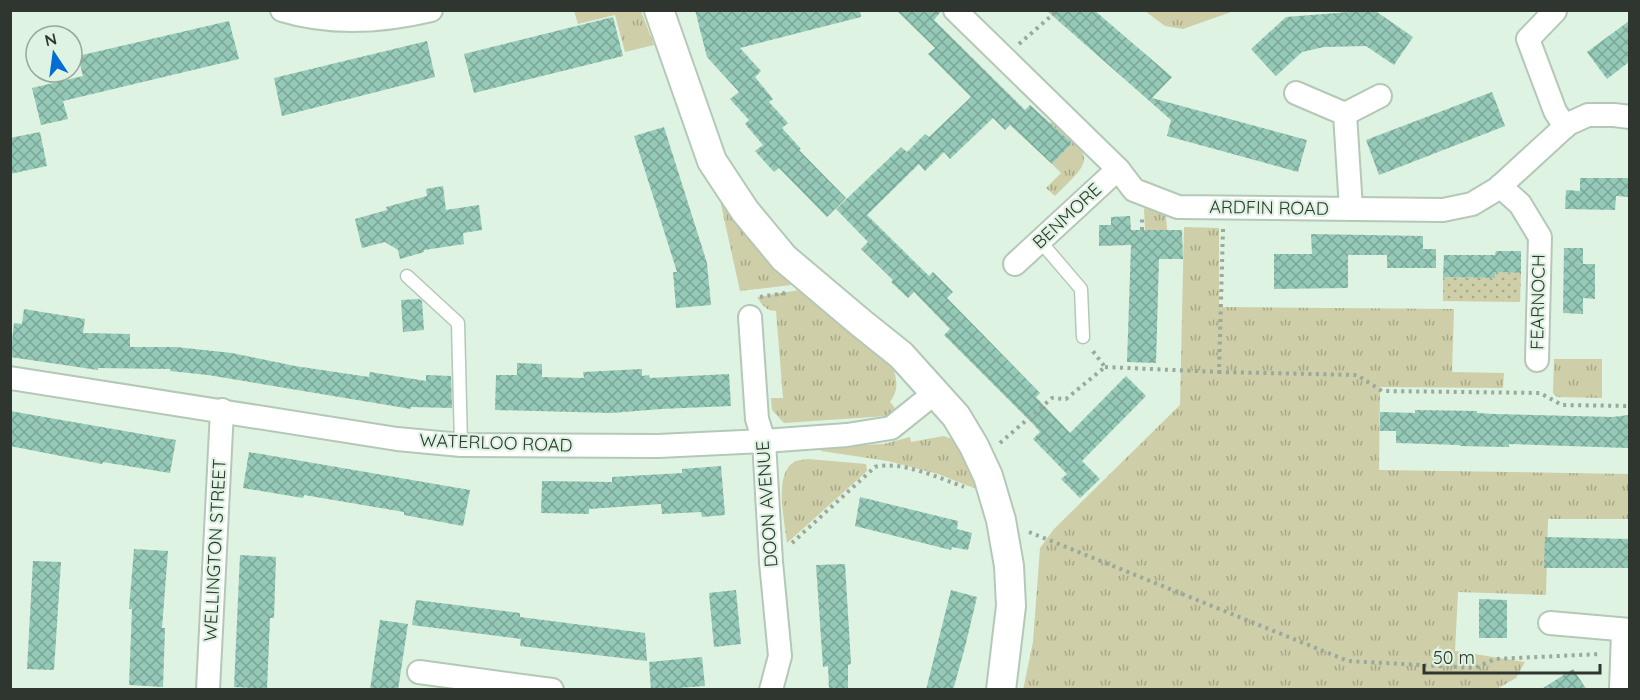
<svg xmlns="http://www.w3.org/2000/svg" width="1640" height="700" viewBox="0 0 1640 700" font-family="Quicksand,sans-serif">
<defs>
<pattern id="grass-tufts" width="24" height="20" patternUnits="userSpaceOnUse" patternTransform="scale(1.5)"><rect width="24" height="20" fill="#cecea8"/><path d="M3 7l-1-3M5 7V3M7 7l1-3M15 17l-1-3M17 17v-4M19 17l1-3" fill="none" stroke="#a8a889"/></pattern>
<pattern id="garden-dots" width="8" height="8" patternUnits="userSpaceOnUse" patternTransform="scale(1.5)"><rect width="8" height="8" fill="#cecea8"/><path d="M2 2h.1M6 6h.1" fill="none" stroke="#a8a889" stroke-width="1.8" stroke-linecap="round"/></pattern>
<pattern id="building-cross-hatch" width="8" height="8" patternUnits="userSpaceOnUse" patternTransform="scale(1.5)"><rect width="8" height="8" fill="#96cab8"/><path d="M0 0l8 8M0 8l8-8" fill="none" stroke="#7ba596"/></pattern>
</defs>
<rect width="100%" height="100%" fill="#def3e1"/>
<g fill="url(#grass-tufts)">
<path d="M574 11H641L654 45 625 52 615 15 578 24Z"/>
<path d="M1145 11H1234L1183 29 1165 26Z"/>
<path d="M1054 120C1092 160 1096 156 1055 196L1046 188 1061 173 1052 164 1072 143 1050 123Z"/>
<path d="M720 200 752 242 791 285 740 291Z"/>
<path d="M1144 208 1166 215 1167 230H1145Z"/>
<path d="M1184 227 1219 228V307L1454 309 1452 372 1504 373 1503 388 1380 387 1379 470 1629 474V519H1548L1546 595 1458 592 1455 651 1525 662 1516 678 1497 689 1023 690 1033 642 1040 548 1054 529 1180 405Z"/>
<path d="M799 290 893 367C897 381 899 390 890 402L895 408 887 416 784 423 772 410 771 398H783L776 311C766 311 762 305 757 297Z"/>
<path d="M1554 359H1602V398L1557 397 1553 393Z"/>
<path d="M944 436 955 440 979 490 938 474 888 461 821 451 823 447 884 444 910 437 911 442Z"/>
<path d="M808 459 866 464 867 471 787 543C785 522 773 475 794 462 797 460 804 460 808 459Z"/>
</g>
<path fill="url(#garden-dots)" d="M1495 272 1521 273 1520 302 1443 301V277L1495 278Z"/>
<g fill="url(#building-cross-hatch)">
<path d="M695 10H860L861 17 740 48 761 71 755 77 773 99 769 102 788 123 782 128 801 149 799 150 846 198 827 217 779 168 774 172 755 151 763 145 745 124 749 120 730 99 739 92 707 57Z"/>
<path d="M896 10H942L934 20 1025 110 1030 105 1072 143 1052 164 1010 125 1005 130 993 118 950 159 944 152 925 171 919 164 867 215 929 276 933 272 953 292 947 298 1040 393 1036 397 1070 433 1126 376 1146 396 1082 461 1100 479 1080 498 1061 479 1067 474 1033 439 1040 432 1034 425 944 335 950 329 914 292 908 298 891 282 893 280 861 249 868 242 836 209 901 147 907 152 925 134 929 137 971 97 928 54 935 48Z"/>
<path d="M1046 10H1094L1172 77 1152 98 1307 140 1298 172 1167 136 1171 120Z"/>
<path d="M1374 10 1413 37 1394 65 1366 46 1324 47 1302 52 1276 76 1251 49 1286 17Z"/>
<path d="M613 17 623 56 474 93 464 54Z"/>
<path d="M229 21 239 59 63 101 68 119 41 125 32 88 83 76 78 56Z"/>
<path d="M1629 21V62L1607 79 1587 52Z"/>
<path d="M427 41 435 77 282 116 274 78Z"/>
<path d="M1492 92 1505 126 1379 175 1366 140Z"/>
<path d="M664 127 707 263 711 305 676 308 673 272H677L634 136Z"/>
<path d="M40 132 47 166 10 174V138Z"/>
<path d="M1580 178H1629V197L1616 196 1615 210 1565 209 1566 190 1580 191Z"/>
<path d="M443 186 446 210 479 205 482 230 463 233 464 244 424 250V252L400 259 398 250 385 242 362 248 355 219 387 210 386 207 427 196 426 189Z"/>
<path d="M1130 216 1131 230H1182L1183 259H1159L1156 363 1127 362 1131 245 1099 246V225H1111V217Z"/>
<path d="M1311 234 1423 236V249H1436V268H1387V255H1348V288L1274 289V254H1312Z"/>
<path d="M1564 248H1583V264H1595V299L1583 298V314L1563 313Z"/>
<path d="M1496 251H1521V273L1495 272V278L1443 277 1444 255H1495Z"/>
<path d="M419 299 422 301 424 330 403 332 401 300Z"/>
<path d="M24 309 85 319 83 333 130 334V347H176L232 353 295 366 369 377 370 372 426 381V375L451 376 452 408 411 407V409L208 375 170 371 171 369 98 368V370L10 357 14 323 22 324Z"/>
<path d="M517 363 542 364V377L584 378 583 372 642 369V376L649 375 650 378 729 374 731 406 661 409 611 413 495 410 496 375H517Z"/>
<path d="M1415 410 1477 411V413L1495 414 1612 417 1629 415 1628 448 1509 444V447L1460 446V445L1396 443V431H1380V412L1415 413Z"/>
<path d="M10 411 176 440 170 473 103 462 102 464 10 446Z"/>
<path d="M249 452 470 490 463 526 404 515V512L304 495 303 498 243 488Z"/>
<path d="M721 466 725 515 702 517 701 512 662 514 661 504 589 509V514L541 513 542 481 612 482V477L682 473V469Z"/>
<path d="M860 497 958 521 957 529 972 533 968 550 952 547 951 550 855 526Z"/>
<path d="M1545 537 1629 539V568H1544Z"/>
<path d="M134 549 168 551 162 628H165L163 687 129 685 132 609H129Z"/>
<path d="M240 555 276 557 274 618H270L267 689 234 687Z"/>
<path d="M33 561 61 562 54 670 27 669Z"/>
<path d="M845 564 851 664 848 665V690H829L828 666 823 667 816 565Z"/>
<path d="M736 590 741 644 714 647 709 593Z"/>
<path d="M951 590 977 597 965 647 953 690H926Z"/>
<path d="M1479 599 1507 600V638H1479Z"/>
<path d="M416 600 520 613V617L645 633 647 661 520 646 521 639 412 625Z"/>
<path d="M380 620 408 624 398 690H370Z"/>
<path d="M702 657 705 686 651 690 649 662Z"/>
<path d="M1573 669 1587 690H1540Z"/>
</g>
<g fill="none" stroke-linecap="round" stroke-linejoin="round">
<defs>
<g id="service">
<path d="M1040 241 1081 289 1083 337"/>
<path d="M407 276 458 323 461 445"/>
</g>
<g id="minor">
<path d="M282 10C331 25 381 22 431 10"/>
<path d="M955 10 1118 169 1134 190 1178 207 1443 210 1472 204 1497 189 1568 124 1588 115H1614L1630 117"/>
<path d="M1555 11 1528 39 1555 111 1565 127"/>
<path d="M1296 93 1345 114 1351 209"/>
<path d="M1345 114 1380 96"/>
<path d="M1500 186 1520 204 1540 237 1537 360"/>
<path d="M1015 264 1118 169"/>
<path d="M750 317 757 419 764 441 771 562 780 656 771 690"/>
<path d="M10 378 397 439 461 445 658 446 764 441 847 435 891 428 936 392"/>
<path d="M1550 623 1630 630"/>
<path d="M419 672 552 690"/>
<path d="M208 690 222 410"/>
<path d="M1621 690 1623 631"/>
</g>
<path id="tertiary" d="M659 10 712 161 745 211 784 258 861 323 901 355 956 416 974 446 988 476 1001 520 1009 566 1011 606 1001 690"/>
</defs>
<use href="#service" stroke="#b4c8b7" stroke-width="15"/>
<use href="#minor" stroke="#b4c8b7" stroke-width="26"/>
<use href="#tertiary" stroke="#b4c8b7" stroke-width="32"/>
<g stroke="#99a99c" stroke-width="4" stroke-dasharray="3 4.5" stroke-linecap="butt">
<path d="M1019 44 1058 10"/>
<path d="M1223 229 1219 372 1357 375 1382 391 1540 393 1562 405 1630 406"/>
<path d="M1142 230V216"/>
<path d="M760 297 785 293"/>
<path d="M1105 367 1219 372"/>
<path d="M1000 443 1052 398 1066 399 1105 367 1092 350"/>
<path d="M1029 532 1348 661 1475 668 1495 659 1600 654"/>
<path d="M792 543 875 467C899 460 940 478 964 487"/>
<path d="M10 580V586"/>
</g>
<use href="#service" stroke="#fff" stroke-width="12"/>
<use href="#minor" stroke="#fff" stroke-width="22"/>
<use href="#tertiary" stroke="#fff" stroke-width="28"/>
</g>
<g text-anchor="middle" stroke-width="4.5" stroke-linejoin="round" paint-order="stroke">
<g font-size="18" fill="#2e362f" stroke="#def3e1">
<text transform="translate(1269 208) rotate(1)" y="6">ARDFIN ROAD</text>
<text transform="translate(1067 216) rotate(-43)" y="6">BENMORE</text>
<text transform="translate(1538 302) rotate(-89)" y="6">FEARNOCH</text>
<text transform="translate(496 443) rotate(2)" y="6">WATERLOO ROAD</text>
<text transform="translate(767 504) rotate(-94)" y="6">DOON AVENUE</text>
<text transform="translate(215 550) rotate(-87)" y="6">WELLINGTON STREET</text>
</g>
</g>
<rect width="1640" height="700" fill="none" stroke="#2e362f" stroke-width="24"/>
<g transform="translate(54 54) rotate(347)"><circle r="28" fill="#def3e1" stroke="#98a79a" stroke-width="1.5"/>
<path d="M0-4.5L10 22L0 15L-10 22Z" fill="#046dd5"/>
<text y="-9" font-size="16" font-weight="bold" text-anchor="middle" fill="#2e362f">N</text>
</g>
<path d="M1424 664v9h176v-9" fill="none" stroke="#2e362f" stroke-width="3"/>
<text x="1433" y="664" font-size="18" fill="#2e362f" stroke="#def3e1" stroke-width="4.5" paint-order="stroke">50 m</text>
</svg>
